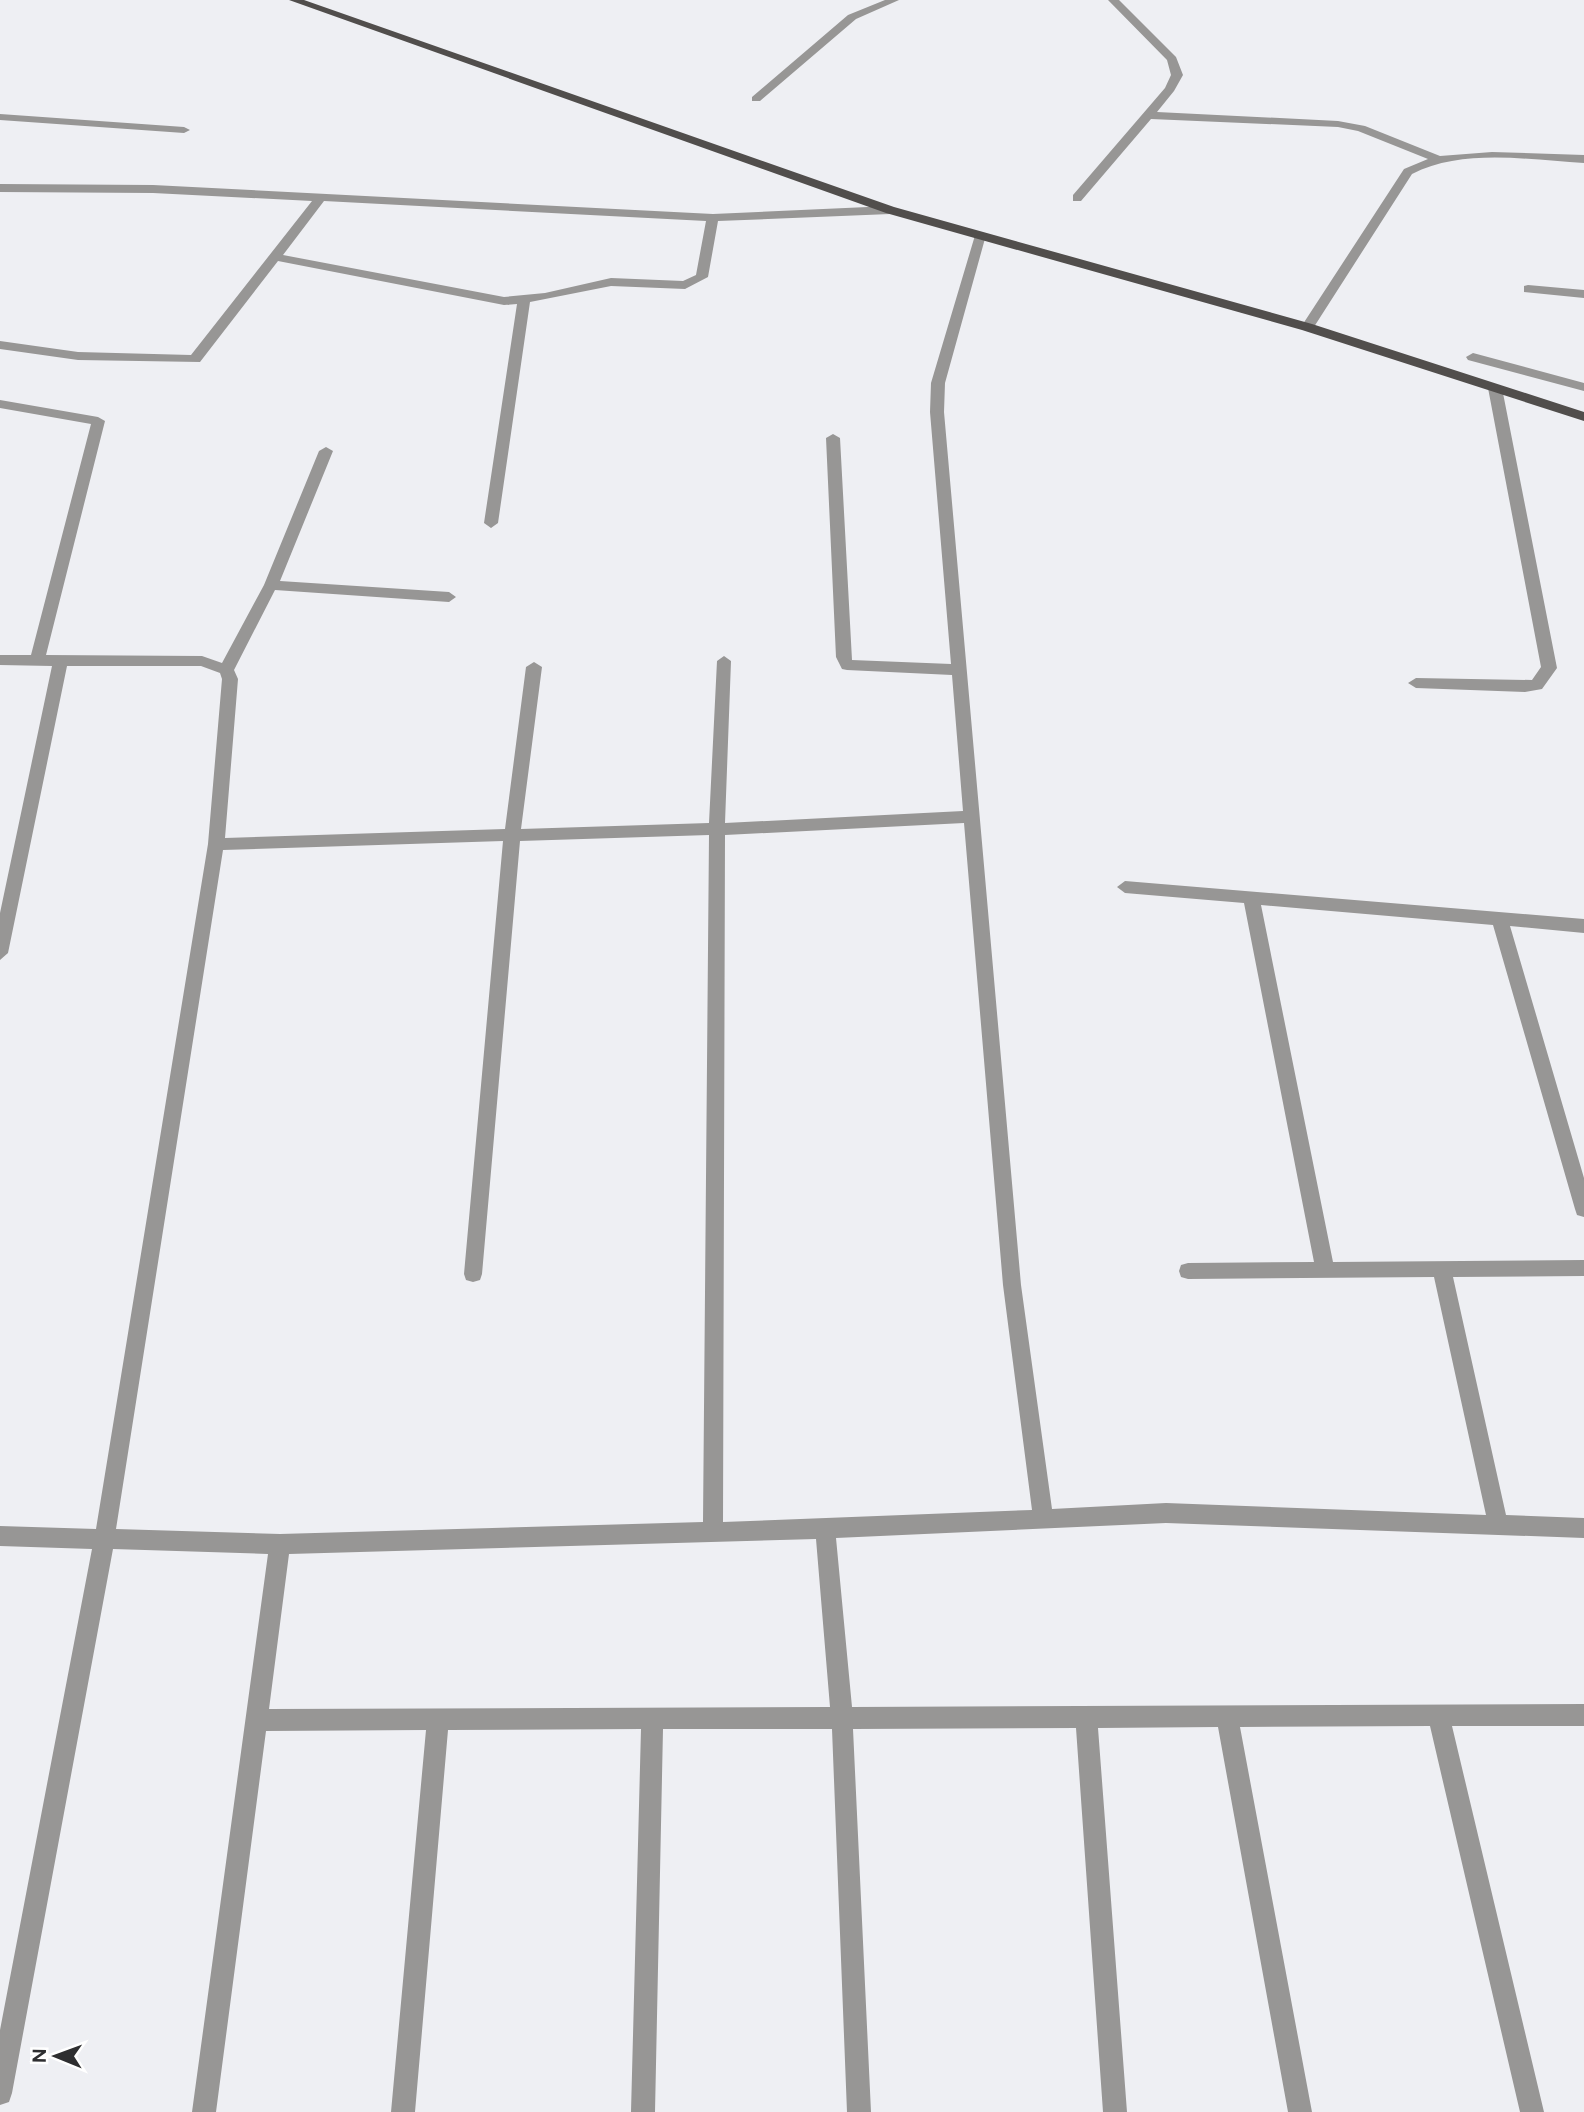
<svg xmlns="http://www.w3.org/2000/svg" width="1584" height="2112" viewBox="0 0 1584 2112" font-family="Figtree,sans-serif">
<rect width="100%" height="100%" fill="#eeeff3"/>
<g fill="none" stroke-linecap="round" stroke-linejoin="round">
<g fill="#979695" fill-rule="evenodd">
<path d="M885 0H899L856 19 760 101H752V97L848 15Z"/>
<path d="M1108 0H1119L1176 57 1183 75 1174 91 1157 112 1338 121 1365 126 1440 156 1492 152 1584 155V163C1529 160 1463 148 1412 174L1312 330H1302L1301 327 1404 169 1428 159 1358 131 1338 127 1151 119 1081 201H1073V195L1165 88 1171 75 1167 60Z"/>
<path d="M0 114 184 127 190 130 184 133 0 120Z"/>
<path d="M0 184 153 185 713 214 890 206 896 210 890 214 718 221 708 277 685 289 611 286 530 302 498 523 491 528 484 523 517 304 504 305 278 261 200 362 78 360 0 349V341L78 352 191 355 312 201 153 193 0 192ZM324 201 706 221 696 275 683 281 611 278 545 293 504 297 283 255Z"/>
<path d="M976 232 986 235 945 383 944 412 1021 1285 1052 1509 1166 1503 1486 1515 1434 1277 1188 1279 1181 1277 1179 1271 1181 1265 1188 1263 1314 1262 1244 903 1125 893 1117 887 1125 881 1584 919V933L1510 926 1584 1178V1217L1577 1215 1575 1209 1493 925 1261 905 1333 1262 1584 1260V1276L1453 1277 1506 1515 1584 1518V1538L1166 1523 836 1538 852 1707 1584 1704V1726H1452L1544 2112H1520L1430 1726 1240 1727 1312 2112H1288L1218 1727 1098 1728 1127 2112H1103L1076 1728 853 1729 871 2112H847L832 1729H663L655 2112H631L641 1729 448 1730 415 2112H391L426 1730 266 1731 216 2112H192L268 1554 113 1549 12 2093 9 2102 0 2105V2030L92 1549 0 1546V1526L96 1529 208 844 222 679 220 673 201 666H67L8 953 0 960V913L52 666 0 665V655H31L91 424 0 408V400L98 417 105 421 46 655 202 656 222 663 264 585 319 451 326 447 333 451 280 581 449 592 456 597 449 602 275 590 234 670 238 679 225 838 505 829 526 667 534 662 542 667 521 829 709 823 717 661 724 656 731 661 725 823 963 811 952 675 847 670 842 669 836 657 826 438 833 434 840 438 852 660 951 664 930 412 931 383ZM964 823 1003 1285 1032 1510 723 1522 725 835ZM709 835 703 1522 280 1534 116 1529 223 850 503 841 464 1274 466 1280 473 1282 480 1280 482 1274 520 841ZM816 1539 830 1707 269 1709 289 1554Z"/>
<path d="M1528 285 1584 290V298L1524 292V286Z"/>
<path d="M1473 353 1584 383V391L1468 360 1466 357Z"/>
<path d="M1495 384 1502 388 1557 668 1542 689 1525 692 1416 688 1408 683 1416 678 1532 680 1541 667 1488 388Z"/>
</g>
<path fill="#514e4c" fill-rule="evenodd" d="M289 0H304L894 207 1312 324 1584 412V421L1302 330 886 213Z"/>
</g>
<g transform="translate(56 2056) rotate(271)" stroke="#ffffff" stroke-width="5" paint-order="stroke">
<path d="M0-5L12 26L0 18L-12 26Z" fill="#2e2e30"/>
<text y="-10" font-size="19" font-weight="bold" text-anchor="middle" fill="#2e2e30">N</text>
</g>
</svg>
